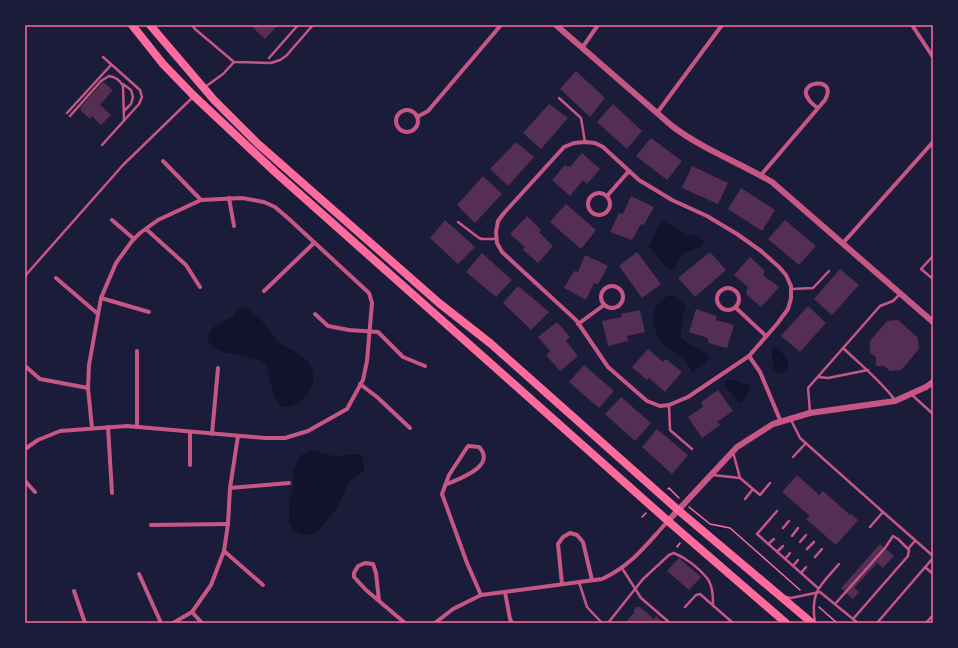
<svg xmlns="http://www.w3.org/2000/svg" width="958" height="648" viewBox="0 0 958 648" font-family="'Source Serif 4',serif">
<rect width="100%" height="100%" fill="#1b1b3a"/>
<g fill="#12122b">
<path d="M665 222 686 234 697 236 704 241 701 246 682 254 675 268 670 271 649 247 660 223Z"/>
<path d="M670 295 676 296 685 306 681 329V338C689 347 701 347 709 356L706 363 692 372C690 368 688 364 685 361 678 352 663 348 657 337 656 334 656 331 655 328 651 312 656 302 670 295Z"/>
<path d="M246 307C250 311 255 314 258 317 266 325 271 335 280 343 288 349 299 352 306 360 316 370 316 385 307 395 299 404 292 408 281 407L274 395 266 365 261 360 223 352 215 348 208 341 209 333 216 325 232 317 237 310Z"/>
<path d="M776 347C784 354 798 370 778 374L773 369 772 348Z"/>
<path d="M726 380H736L743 384 751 385 744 401 740 403 725 386Z"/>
<path d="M311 450C318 451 325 454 333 456 347 458 367 444 364 471L349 482 336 510 315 533 303 535 294 532 289 523V502L293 488V472L300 456Z"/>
</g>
<g fill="#542f53">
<path d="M250 25H278L265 39Z"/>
<path d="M576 71 605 98 590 117 560 89Z"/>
<path d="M103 82 113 90 100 105 111 115 101 125 92 116 90 119 80 110 81 109 80 108Z"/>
<path d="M549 104 568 118 541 149 523 133Z"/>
<path d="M613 104 642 131 627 149 597 122Z"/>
<path d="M651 138 682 161 667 180 636 156Z"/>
<path d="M516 142 534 157 508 186 490 169Z"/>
<path d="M582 153 600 169 587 184 583 180 570 196 552 180 565 165 570 167Z"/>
<path d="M692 166 728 183 718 204 682 188Z"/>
<path d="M483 176 502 194 475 223 457 205Z"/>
<path d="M741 188 775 210 762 231 728 209Z"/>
<path d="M631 196 654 207 644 225 641 224 632 240 610 232 619 213 623 214Z"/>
<path d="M566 204 596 230 581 249 550 222Z"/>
<path d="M527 216 541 230 539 232 553 246 538 263 523 250 525 247 510 234Z"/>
<path d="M445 220 475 247 458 264 430 238Z"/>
<path d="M785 220 816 246 799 265 768 239Z"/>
<path d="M637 252 661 284 642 298 619 266Z"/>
<path d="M710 252 726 270 695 297 678 278Z"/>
<path d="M482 253 512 280 496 297 466 272Z"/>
<path d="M585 255 608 266 598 284 594 283 586 300 564 288 574 271 578 272Z"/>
<path d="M750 257 765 271 763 275 779 287 761 307 746 294 748 287 734 275Z"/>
<path d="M840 269 859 285 832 315 814 299Z"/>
<path d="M518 286 549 312 531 330 503 303Z"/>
<path d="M808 306 826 323 800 352 781 336Z"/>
<path d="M696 309 716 316V320L734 325 727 348 708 343V338L689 332Z"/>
<path d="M640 310 645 332 627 336 628 341 608 346 602 321 622 317 621 314Z"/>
<path d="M898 320 918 338 919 349 901 370 890 371 884 366H876V357L870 353V341L887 321Z"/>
<path d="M557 322 570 337 566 341 578 356 560 371 546 355 550 351 538 337Z"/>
<path d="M648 349 663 362 666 359 682 372 665 392 649 378 647 380 632 367Z"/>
<path d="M584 365 614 391 599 408 569 382Z"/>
<path d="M718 390 733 411 717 422 720 425 702 438 688 417 703 407 701 402Z"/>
<path d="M621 397 651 423 635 441 605 414Z"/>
<path d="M657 429 688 455 672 474 642 447Z"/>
<path d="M797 475 819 495 823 491 850 515 851 514 858 520 836 545 806 519 810 516 782 492Z"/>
<path d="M880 544 894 556 883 568 877 563 854 588 859 592 853 599 841 588Z"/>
<path d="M679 558 701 577 689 590 667 571Z"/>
<path d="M636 607H640L654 619 656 616 664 623H627L626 622 634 613V610Z"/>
</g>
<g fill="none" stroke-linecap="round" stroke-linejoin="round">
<g stroke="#ff6b9d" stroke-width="1.5">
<path d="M668 489 669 488 679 498"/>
<path d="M689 507 710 524 730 528 800 590"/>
<path d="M642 517 646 513"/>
<path d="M677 547 680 543"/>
<path d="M819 607 837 623"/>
</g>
<g stroke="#c65784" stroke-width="2.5">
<path d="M192 25 195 29 234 62 271 63 280 60 286 56 313 25"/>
<path d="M269 58 298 25"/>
<path d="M123 84 131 90 133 97 131 104 124 111"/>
<path d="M205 87 223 74 234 62"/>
<path d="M559 98 581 118 585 142"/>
<path d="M67 113 111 65"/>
<path d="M70 116 101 81 109 76C116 77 120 80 123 86L124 120"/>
<path d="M102 145 139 104 142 97 140 90 103 57"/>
<path d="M458 222 479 238 482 239H496"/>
<path d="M933 256 921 269 933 279"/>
<path d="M25 276 123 165 193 97"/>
<path d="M791 289 813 288 829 271"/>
<path d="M843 348C861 365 880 380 895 400"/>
<path d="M818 377 828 378 868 370"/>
<path d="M911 394 933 414"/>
<path d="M669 405 670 430 692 449"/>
<path d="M810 412 808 388 880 306 893 301 900 294"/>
<path d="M791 420 800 438 883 512 870 527"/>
<path d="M733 452 740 478"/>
<path d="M793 457 806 443"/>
<path d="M713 475 740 478 760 495 770 483"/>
<path d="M745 499 753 489"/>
<path d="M777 511 757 534 818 588"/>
<path d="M883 512 933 556"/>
<path d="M783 528 789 521"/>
<path d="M792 536 798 528"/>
<path d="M800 542 806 535"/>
<path d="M768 544 774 539"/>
<path d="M807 549 814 542"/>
<path d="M908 549 915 541"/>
<path d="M777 552 783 546"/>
<path d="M815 557 822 549"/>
<path d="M785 559 790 553"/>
<path d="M793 566 798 560"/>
<path d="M925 567 933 574"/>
<path d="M622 568 641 598 670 623"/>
<path d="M801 573 806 567"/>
<path d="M579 582 587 607 602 623"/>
<path d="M786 597 791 598 820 592 853 619 908 556 909 550 898 539 893 536 885 548 835 604"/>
<path d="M685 607 696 595 700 594 733 623"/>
<path d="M853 619 858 623"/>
<path d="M608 623 643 579 669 555 674 553C686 558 699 568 707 578 713 586 713 597 713 606"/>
<path d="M815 623C810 591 820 586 839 564"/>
<path d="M877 623 933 558"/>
<path d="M926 623 933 615"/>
</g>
<g stroke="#c65784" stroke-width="4">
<path d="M912 25 933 57"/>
<path d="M582 48 598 25"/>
<circle cx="407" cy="121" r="11"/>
<path d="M657 113 722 25"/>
<path d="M417 117 428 111 501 25"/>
<path d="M585 142 595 143 603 147 639 180 672 200 707 216 737 234 761 251 779 267 786 275 791 286V298L788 309 777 324 749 356 688 397 669 405 660 406 647 401 608 367 576 320 502 252 497 243 496 232 498 221 504 213 564 147 574 143Z"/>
<path d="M163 161 201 200"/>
<path d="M761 175 825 100C839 75 794 81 809 100 811 103 815 106 818 108"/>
<circle cx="599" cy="204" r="11"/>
<path d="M607 196 629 171"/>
<path d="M229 198 234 226"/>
<path d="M112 220 134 239"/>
<path d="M146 229 186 265 200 287"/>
<path d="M843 243 933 142"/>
<path d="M56 278 98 314"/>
<circle cx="612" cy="297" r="11"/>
<circle cx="728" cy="299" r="11"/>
<path d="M264 291 314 243"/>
<path d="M101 298 149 312"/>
<path d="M736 308 766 336"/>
<path d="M315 314 328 326 349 330 378 332 403 357 425 366"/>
<path d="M578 324 604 305"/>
<path d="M749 356 760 372 781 422"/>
<path d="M25 366 40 379 88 388"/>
<path d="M360 384 377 397 410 428"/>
<path d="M108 427 112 493"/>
<path d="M137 427V351"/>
<path d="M212 434 218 368"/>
<path d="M25 449 38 440 60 431 127 426 265 438H285L308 431 347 409 363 380 367 361 372 303 369 293 289 219 275 207 264 202 242 198 201 200 158 220 140 233 132 241 116 263 101 298 89 365 88 388 92 428"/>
<path d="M190 465V432"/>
<path d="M25 481 35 492"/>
<path d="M445 485C459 479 497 466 479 447L468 446 449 475 442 494 467 563 481 595"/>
<path d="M230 488 289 483"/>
<path d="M151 525 228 524"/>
<path d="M224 551 263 585"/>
<path d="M139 574 161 623"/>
<path d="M562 584 558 544 563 537 570 533 577 535 583 542 592 580"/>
<path d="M74 591 85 623"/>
<path d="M505 592 510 619 512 623"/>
<path d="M379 601 376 573 373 564 365 563 358 566 354 573V577L366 590 405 623"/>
<path d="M192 612 202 623"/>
<path d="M173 623 192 612 211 585 224 551 228 524 230 488 238 436"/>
<path d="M435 623 453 609 481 595 602 579C632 565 646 545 668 521"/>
</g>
<g stroke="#c65784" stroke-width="6">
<path d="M556 25 672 126C704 150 738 162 772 182L933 322"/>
<path d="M668 521 737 447 773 424 810 413 895 401 926 387 933 382"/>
</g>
<g stroke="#ff6b9d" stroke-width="8">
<path d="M132 25 163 64 194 96 275 172 668 521 786 623"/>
<path d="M150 25 214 100 257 143 439 303 490 343 678 510 812 623"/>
</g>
</g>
<rect width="958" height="648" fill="none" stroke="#1b1b3a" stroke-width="52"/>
<rect x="26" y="26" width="906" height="596" fill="none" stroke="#ff6b9d" stroke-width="1.5"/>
</svg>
